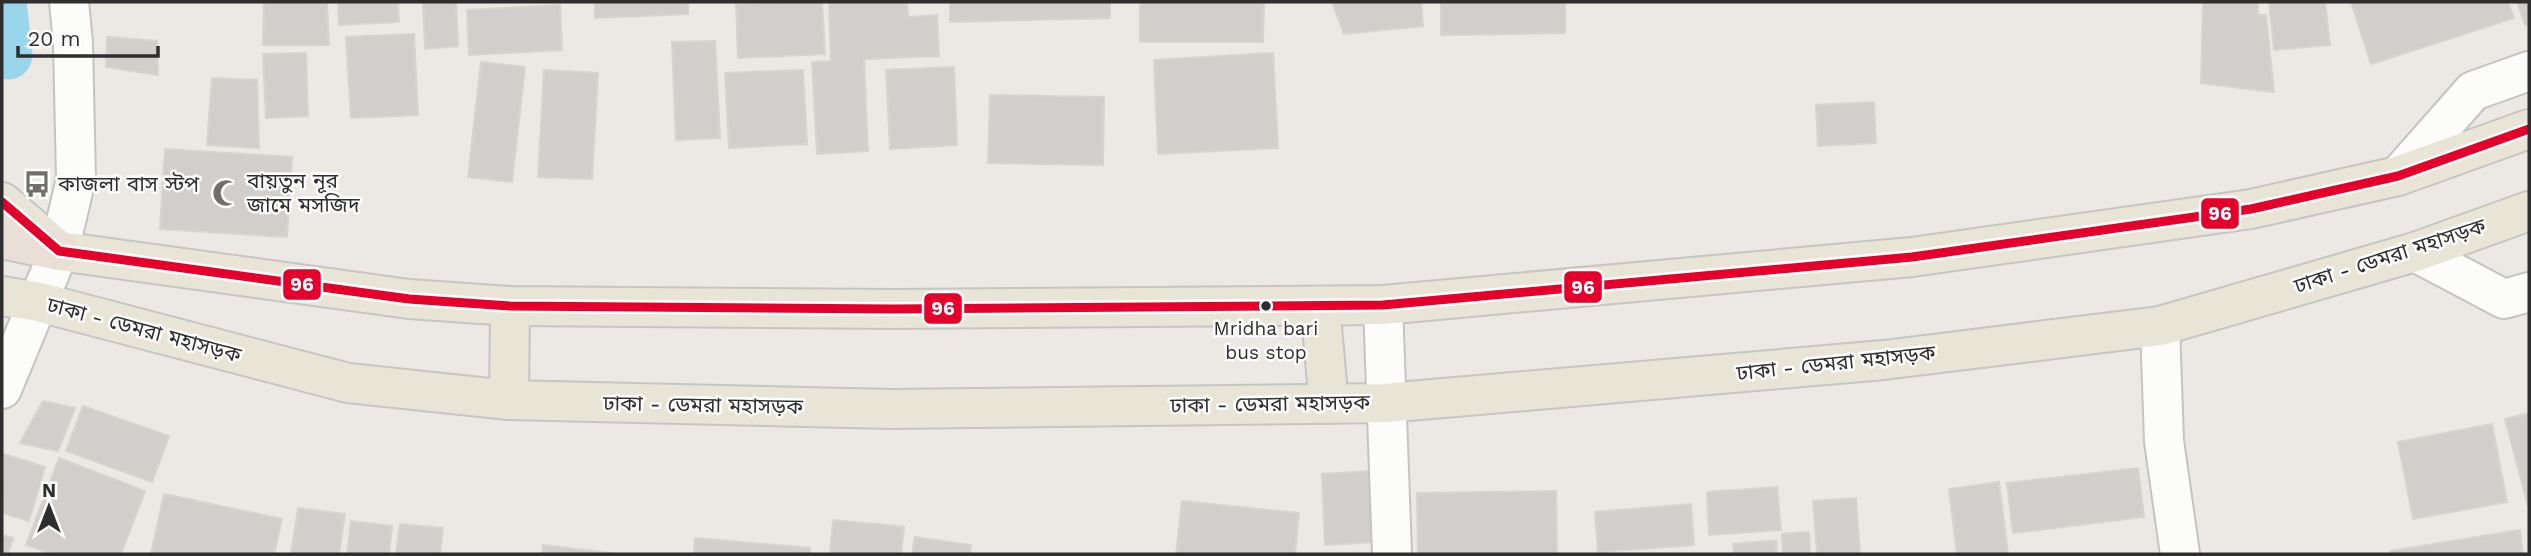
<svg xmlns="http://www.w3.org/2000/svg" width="2531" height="556" viewBox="0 0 2531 556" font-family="'Work Sans','Noto Sans Bengali',sans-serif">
<rect width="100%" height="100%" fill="#ece8e4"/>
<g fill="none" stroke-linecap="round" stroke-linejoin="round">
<path stroke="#99d6ec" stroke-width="49" d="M2 2 8 55"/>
</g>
<g fill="#d1cecb" stroke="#d7d4d0" stroke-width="2">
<path d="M264 2 327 3 329 45H263Z"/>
<path d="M338 2H398L399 22 339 25Z"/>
<path d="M423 2H456L458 46 425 49Z"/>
<path d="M595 2H688V14L595 18Z"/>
<path d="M791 2H822L825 54 738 58 736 4Z"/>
<path d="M829 2H907L908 17 937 15 939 56 864 59 868 151 817 154 812 62 831 61Z"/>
<path d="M950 2H1110V18L950 22Z"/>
<path d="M1140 2H1264L1263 42H1140Z"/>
<path d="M1332 2H1421L1423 26 1344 34Z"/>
<path d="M1441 2H1565V33L1441 35Z"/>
<path d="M2203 2H2258V15H2266L2274 92 2201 83Z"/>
<path d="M2269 2H2325L2330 45 2274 50Z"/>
<path d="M2351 2H2508L2514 18 2371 64Z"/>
<path d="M2517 2H2529V24L2525 25Z"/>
<path d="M560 5 562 50 469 55 467 10Z"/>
<path d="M414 34 418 115 351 118 346 37Z"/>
<path d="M107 37 157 41 158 75 106 67Z"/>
<path d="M715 41 720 138 676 140 672 42Z"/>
<path d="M306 53 308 116 266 118 263 54Z"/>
<path d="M1273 53 1278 148 1158 154 1154 60Z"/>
<path d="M481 62 525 67 512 182 468 177Z"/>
<path d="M954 67 957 145 890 149 886 70Z"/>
<path d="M544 70 598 73 592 179 538 177Z"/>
<path d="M803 70 807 144 729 148 725 73Z"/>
<path d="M212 78 257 80 259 148 207 145Z"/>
<path d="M990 95 1104 97 1103 165 988 163Z"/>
<path d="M1874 102 1876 143 1818 146 1816 105Z"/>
<path d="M165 149 292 157 287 237 160 229Z"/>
<path d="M43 401 75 408 58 451 20 443Z"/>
<path d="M83 406 169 436 152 482 66 451Z"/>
<path d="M2529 413V506H2528L2505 419Z"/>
<path d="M2492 424 2507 502 2413 519 2398 442Z"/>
<path d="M3 454 45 467 29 521 2 513Z"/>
<path d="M59 458 145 491 121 554H52L26 545Z"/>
<path d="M2138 468 2144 517 2013 533 2007 483Z"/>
<path d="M1371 471 1375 542 1325 545 1322 474Z"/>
<path d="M1999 482 2008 554H1957L1949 489Z"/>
<path d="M1777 487 1781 530 1709 535 1707 492Z"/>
<path d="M1556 491 1557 554H1418L1417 493Z"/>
<path d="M164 494 282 519 274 554H151Z"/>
<path d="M1856 498 1860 554H1817L1813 501Z"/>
<path d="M1182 501 1299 513 1295 554H1176Z"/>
<path d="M1691 504 1694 545 1598 552 1595 512Z"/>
<path d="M298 508 345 514 339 554H291Z"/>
<path d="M833 520 904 527 901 554H830Z"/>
<path d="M351 521 392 526 389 554H347Z"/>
<path d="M400 524 443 528 440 554H396Z"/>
<path d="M2520 530 2523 554H2391L2390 551Z"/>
<path d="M1809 532 1810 554H1783L1782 534Z"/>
<path d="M2 535 13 538 8 554H2Z"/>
<path d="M915 537 971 545 970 554H912Z"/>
<path d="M695 538 810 548V554H694Z"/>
<path d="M1776 540 1777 554H1734L1733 544Z"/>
<path d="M543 545 619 554H542Z"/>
</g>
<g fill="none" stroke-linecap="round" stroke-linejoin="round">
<defs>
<g id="minor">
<path d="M2398 176 2473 91 2529 71"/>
<path d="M2415 252 2504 299 2529 292"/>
<path d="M1383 305 1392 554"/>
<path d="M2160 326 2164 441 2180 554"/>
<path d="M2 389 59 251 76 179 73 43 69 2"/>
</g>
<g id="major">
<path d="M2 202 59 251 409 299 510 306 893 309 1383 305 1912 257 2251 209 2398 176 2529 129"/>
<path d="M2 296 39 302 348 383 509 400 892 409 1386 403 1884 360 2160 326 2415 252 2529 211"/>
<path d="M1320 306 1329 404"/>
<path d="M509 400 510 306"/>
</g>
<path id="highway" d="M2 239 59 251"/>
</defs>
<use href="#minor" stroke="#c5c4c5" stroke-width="42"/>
<use href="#major" stroke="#c6c5c4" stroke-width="42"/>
<use href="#highway" stroke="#c6c5c4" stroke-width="42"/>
<use href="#minor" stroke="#fcfcfb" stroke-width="38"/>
<use href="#major" stroke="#e8e4d6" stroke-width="38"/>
<use href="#highway" stroke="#eadfd6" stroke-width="38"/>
<defs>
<path id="bus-1" d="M2 202 59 251 409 299 510 306 893 309 1383 305 1912 257 2251 209 2398 176 2529 129"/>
</defs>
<use href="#bus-1" stroke="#fff" stroke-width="14"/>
<use href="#bus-1" stroke="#e4002b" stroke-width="9"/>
</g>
<defs>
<symbol id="bus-bare" viewBox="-9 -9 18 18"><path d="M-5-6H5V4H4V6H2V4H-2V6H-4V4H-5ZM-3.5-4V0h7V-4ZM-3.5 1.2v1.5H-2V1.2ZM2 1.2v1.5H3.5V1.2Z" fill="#706f6e" stroke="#fff" stroke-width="2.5" paint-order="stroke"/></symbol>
<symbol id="mosque-bare" viewBox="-9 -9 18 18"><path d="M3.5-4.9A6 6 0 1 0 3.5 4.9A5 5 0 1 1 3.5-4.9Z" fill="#706f6e" stroke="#fff" stroke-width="2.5" paint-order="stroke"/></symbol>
</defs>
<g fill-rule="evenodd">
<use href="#bus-bare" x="18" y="165" width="38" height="38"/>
<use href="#mosque-bare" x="207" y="174" width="38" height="38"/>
</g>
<circle fill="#2e2e2e" stroke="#fff" stroke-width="2.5" cx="1266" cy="306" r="6"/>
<g text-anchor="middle" stroke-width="5" stroke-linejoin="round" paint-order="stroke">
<g font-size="19" fill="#2e2e2e" stroke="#fff">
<text x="1266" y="335">Mridha bari<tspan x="1266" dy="24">bus stop</tspan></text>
</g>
<g font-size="21" fill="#2e2e2e" stroke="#fff" text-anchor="start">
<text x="247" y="188">বায়তুন নূর<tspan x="247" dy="24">জামে মসজিদ</tspan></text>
<text x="58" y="191">কাজলা বাস স্টপ</text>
</g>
<g font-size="21" fill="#2e2e2e" stroke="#fff">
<text transform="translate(2390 256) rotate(-18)" y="7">ঢাকা - ডেমরা মহাসড়ক</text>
<text transform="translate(144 330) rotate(15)" y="7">ঢাকা - ডেমরা মহাসড়ক</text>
<text transform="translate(1836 363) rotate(-6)" y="7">ঢাকা - ডেমরা মহাসড়ক</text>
<text transform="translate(1270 404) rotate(-1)" y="7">ঢাকা - ডেমরা মহাসড়ক</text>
<text transform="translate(703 405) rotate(1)" y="7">ঢাকা - ডেমরা মহাসড়ক</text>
</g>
</g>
<g stroke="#fff" stroke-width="2.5">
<rect x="2200" y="197" width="40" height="33" rx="7" fill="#e4002b"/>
<rect x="282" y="268" width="40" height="33" rx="7" fill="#e4002b"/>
<rect x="1563" y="270" width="40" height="34" rx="7" fill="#e4002b"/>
<rect x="923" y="292" width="40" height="33" rx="7" fill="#e4002b"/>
</g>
<g font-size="19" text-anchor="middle" font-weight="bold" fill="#fff">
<text x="2220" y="220">96</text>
<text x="302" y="291">96</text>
<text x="1583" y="294">96</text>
<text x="943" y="315">96</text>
</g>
<rect width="2531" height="556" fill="none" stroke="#2e2e2e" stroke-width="7"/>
<g transform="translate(49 507)" stroke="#ffffff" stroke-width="5" paint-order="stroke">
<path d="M0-5L12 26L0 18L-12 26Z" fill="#2e2e2e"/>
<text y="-10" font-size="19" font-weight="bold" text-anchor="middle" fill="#2e2e2e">N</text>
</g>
<path d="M18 46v10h140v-10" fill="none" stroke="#2e2e2e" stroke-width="3.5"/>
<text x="28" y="46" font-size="21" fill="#2e2e2e" stroke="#ffffff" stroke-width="5" paint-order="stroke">20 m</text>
</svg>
